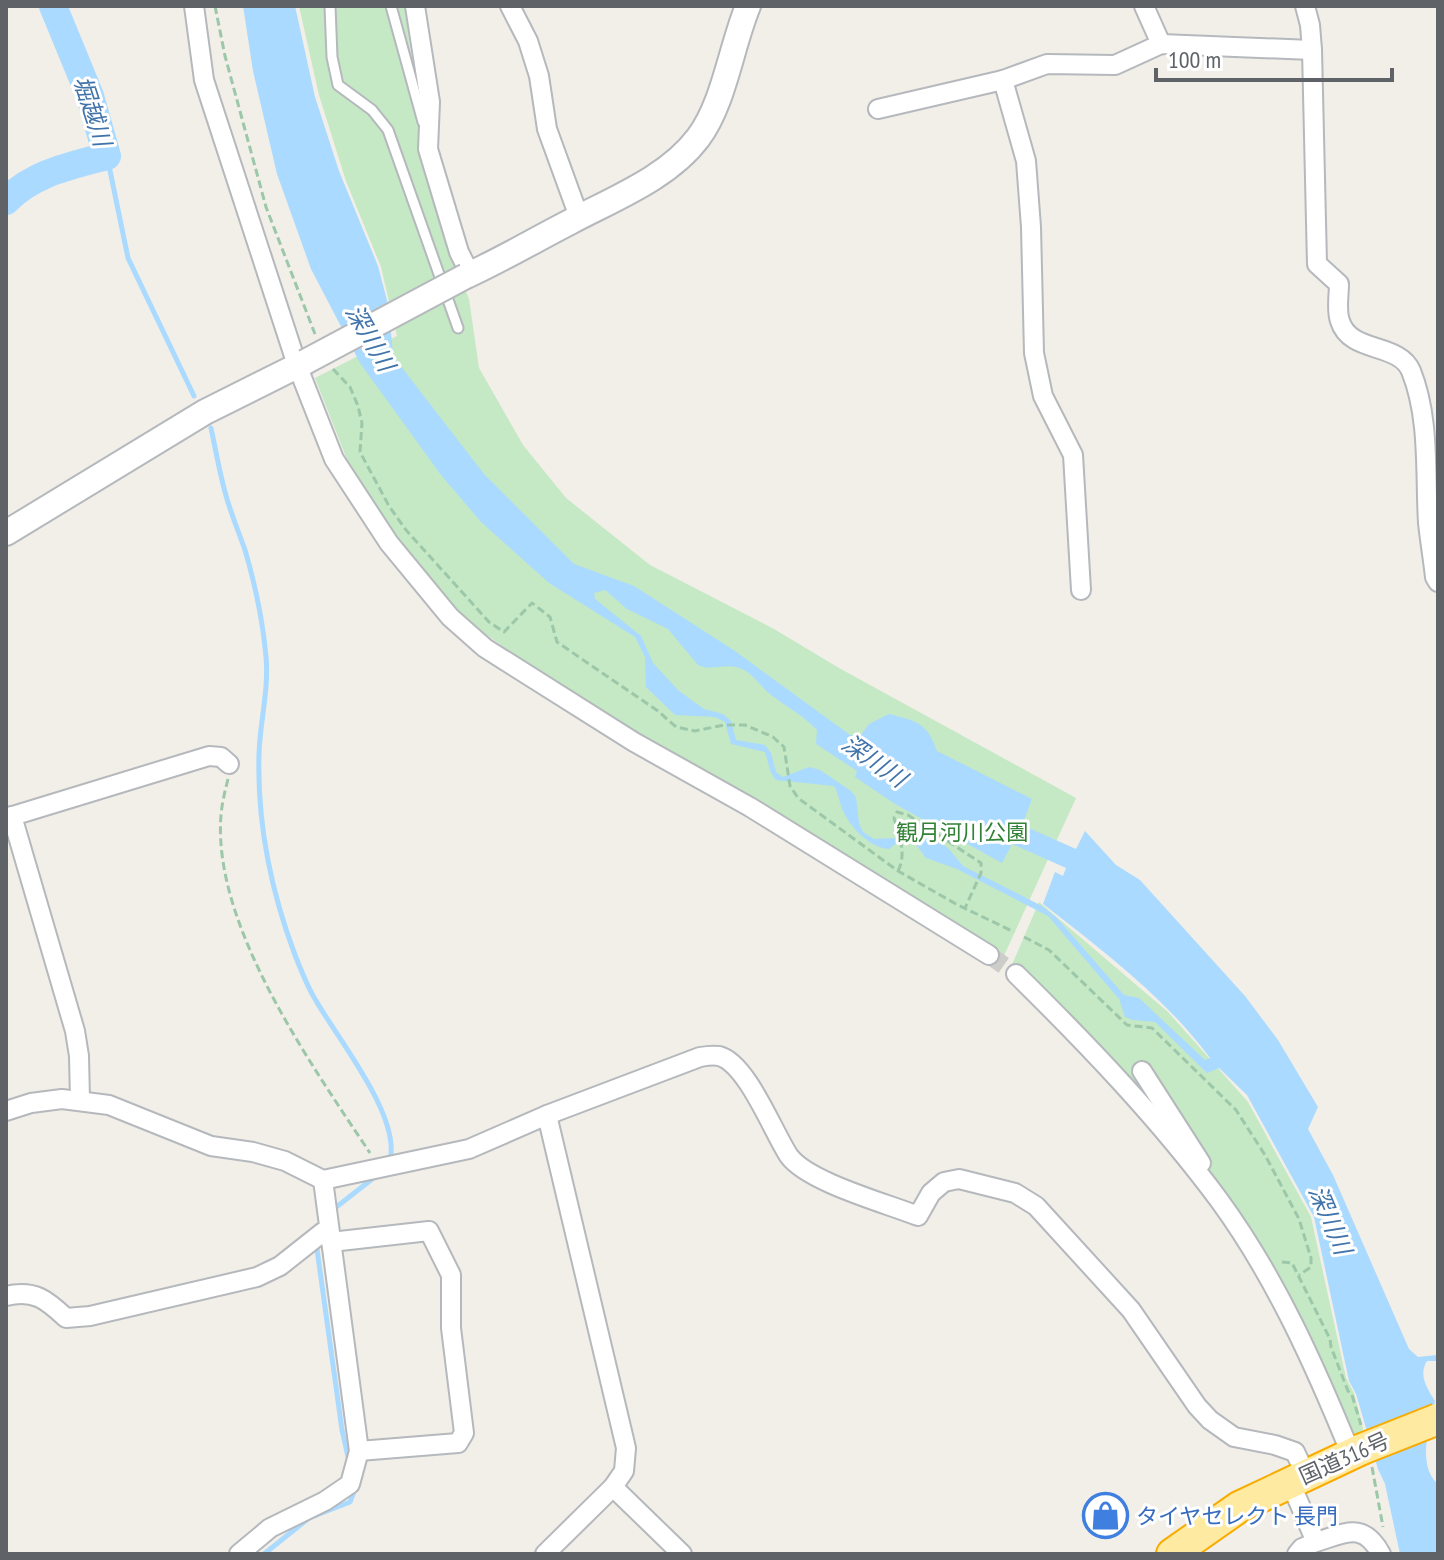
<svg xmlns="http://www.w3.org/2000/svg" width="1444" height="1560" viewBox="0 0 1444 1560" font-family="'PT Sans Narrow','Noto Sans JP',sans-serif">
<rect width="100%" height="100%" fill="#f1efe8"/>
<g fill="#c5e8c5">
<path d="M299 6H405L423 157 457 270 469 299 479 368 523 445 566 498 650 565 774 629 839 668 1076 798 1002 960 895 891 607 719 468 622 393 537 348 462 315 378 397 336 381 267 346 181 319 95Z"/>
<path d="M1039 902 1168 1012 1248 1102 1311 1217 1346 1378 1354 1393 1364 1433 1353 1437 1269 1268 1021 975 1011 967Z"/>
</g>
<path fill="#aadaff" fill-rule="evenodd" d="M243 6H295L315 97 339 171 378 266 389 308 393 356 484 474 574 564 634 586 735 651 850 735 860 736 869 724 889 714C916 721 927 722 937 751L1032 799 1022 825 1076 849 1085 831 1116 865 1140 880 1245 996 1278 1040 1318 1107 1308 1129 1333 1175 1409 1349 1418 1357 1437 1355 1438 1361H1427C1418 1375 1427 1388 1435 1401 1430 1425 1416 1465 1438 1484V1554H1400L1385 1484 1378 1469 1356 1394 1349 1381 1314 1217 1247 1095 1219 1068 1207 1073 1155 1022 1133 1020 1125 1017 1119 999 1048 916 957 869 926 858 912 839 898 842 889 849C870 848 851 828 843 811 839 803 839 794 834 786L776 780 771 773 765 752 731 744 725 722 715 717 675 715 646 687 645 657 635 637 549 583 481 522 441 475 360 363 311 269 277 174 253 71ZM605 590 627 609 668 629 698 665C710 671 723 664 736 667 751 670 760 686 771 695 787 707 803 715 817 730L816 744 857 771 855 777 895 804 1002 863 1012 844 1066 868 1063 876 1055 872 1043 904C1103 951 1165 997 1210 1058L1205 1060 1139 998 1124 995 1057 918 1042 906 963 866 947 847 918 832H909L897 838 874 839 863 832 859 823 856 797 851 791 820 770 809 767 783 777 776 772 771 753 765 745 736 740 731 721 723 714 704 709 679 691 653 663 641 636 595 599 594 593Z"/>
<g fill="none" stroke-linecap="round" stroke-linejoin="round">
<g stroke="#aadaff" stroke-width="5">
<path d="M107 156 128 258 194 396"/>
<path d="M211 428C216 451 220 476 227 499 232 516 239 533 245 550 255 584 263 622 266 657 269 690 260 721 259 754 257 823 271 891 295 955 301 970 307 986 315 999 337 1038 401 1116 390 1160"/>
<path d="M330 1212 376 1176"/>
<path d="M316 1242 342 1430 349 1461"/>
<path d="M264 1554 309 1518 350 1502 355 1489"/>
</g>
<path stroke="#aadaff" stroke-width="28" d="M6 201C33 173 70 166 107 156L90 96 53 6"/>
<path stroke="#ccccc8" stroke-width="18" stroke-dasharray="18 9" stroke-linecap="butt" d="M989 955 1016 974"/>
<defs>
<g id="service">
<path d="M330 6 332 57 338 85 372 110 388 130 458 328"/>
<path d="M391 6 423 122"/>
</g>
<g id="minor">
<path d="M194 6 204 80 297 365 334 459 389 543 450 617 485 648 634 742 750 807 989 955"/>
<path d="M415 6 430 102 428 149 459 252 470 274"/>
<path d="M510 6 528 41 539 76 547 129 579 217"/>
<path d="M1144 6 1161 44"/>
<path d="M1305 6 1310 25 1312 50 1317 264 1339 284C1339 295 1336 310 1340 321 1350 354 1399 342 1411 371 1430 418 1425 473 1428 523 1430 541 1433 559 1435 577L1438 582"/>
<path d="M1003 80 1026 161 1031 227 1034 353 1043 396 1073 455 1081 590"/>
<path d="M878 109 1003 80 1047 64 1115 65 1161 44 1312 50"/>
<path d="M12 816 75 1031 79 1056 80 1100"/>
<path d="M6 818 209 756 221 757 229 764"/>
<path d="M1016 974C1088 1045 1159 1119 1219 1200 1276 1278 1315 1366 1351 1454"/>
<path d="M1142 1071 1201 1163"/>
<path d="M6 1111 31 1103 62 1099 109 1105 211 1146 253 1152 285 1161 323 1180 469 1149 547 1115 700 1057C706 1056 713 1055 719 1056 747 1063 773 1132 789 1156 808 1182 885 1203 918 1216L931 1193 944 1182 959 1179 1015 1193 1036 1206 1131 1310 1197 1406 1210 1420 1234 1437 1275 1445 1295 1452 1306 1475"/>
<path d="M331 1242 429 1231 451 1275V1328L464 1433 458 1443 359 1451"/>
<path d="M6 1296C34 1289 47 1300 66 1318L90 1316 257 1277 280 1266 323 1232 330 1234"/>
<path d="M1290 1482 1316 1542 1302 1548 1297 1554"/>
<path d="M613 1487 682 1554"/>
<path d="M1316 1542C1346 1533 1363 1521 1381 1554"/>
<path d="M239 1554 270 1528 325 1501 350 1484 359 1451 323 1180"/>
<path d="M545 1554 613 1487 624 1471 626 1448 547 1115"/>
</g>
<g id="tertiary">
<path d="M466 276C501 260 535 240 570 222 613 199 668 178 698 138 724 104 731 47 748 6"/>
<path d="M6 533 205 412 305 362"/>
</g>
<path id="trunk" d="M1172 1554 1239 1507 1362 1449"/>
</defs>
<use href="#service" stroke="#b5b8bc" stroke-width="13"/>
<use href="#minor" stroke="#b5b8bc" stroke-width="22"/>
<use href="#tertiary" stroke="#b5b8bc" stroke-width="28"/>
<use href="#trunk" stroke="#f9ab00" stroke-width="34"/>
<g stroke="#9cc7a9" stroke-width="3" stroke-dasharray="8 4" stroke-linecap="butt">
<path d="M215 6 225 56 266 207 315 334"/>
<path d="M333 369 350 387 358 406 362 423 360 452 389 506 406 530 489 622 504 632 532 603 550 617 557 642 658 711 676 727 695 731 724 725H745L773 737 784 747 790 786 798 798 898 871 956 904 1014 932"/>
<path d="M228 779C225 791 222 803 221 815 212 925 311 1064 370 1153"/>
<path d="M898 871C907 853 899 835 894 818L897 812 908 815 981 863V873L965 908"/>
<path d="M1024 937 1049 950 1127 1025 1152 1028 1236 1110 1265 1155 1299 1219 1311 1258V1267L1299 1275"/>
<path d="M1282 1262 1292 1263 1330 1339 1331 1347 1348 1391 1352 1395 1361 1425"/>
<path d="M1372 1467 1383 1527"/>
</g>
<use href="#service" stroke="#fff" stroke-width="9"/>
<use href="#minor" stroke="#fff" stroke-width="18"/>
<use href="#tertiary" stroke="#fff" stroke-width="24"/>
<use href="#trunk" stroke="#feeaa1" stroke-width="30"/>
<defs>
<path id="tertiary-bridge" d="M305 362 466 276"/>
<path id="trunk-bridge" d="M1362 1449 1438 1419"/>
</defs>
<use href="#tertiary-bridge" stroke="#b5b8bc" stroke-width="28" stroke-linecap="butt"/>
<use href="#trunk-bridge" stroke="#f9ab00" stroke-width="34" stroke-linecap="butt"/>
<use href="#tertiary-bridge" stroke="#fff" stroke-width="24"/>
<use href="#trunk-bridge" stroke="#feeaa1" stroke-width="30"/>
</g>
<defs>
<symbol id="shop-ring" viewBox="-11 -11 22 22"><circle r="9.5" fill="#fff" stroke="#3f7fe0" stroke-width="1.5"/><path d="M-5-2.5h2.3a2.7 3.5 0 0 1 5.4 0H5L5.5 6h-11ZM-1.5-2.5h3a1.5 2.3 0 0 0-3 0Z" fill="#3f7fe0"/></symbol>
</defs>
<g fill-rule="evenodd">
<use href="#shop-ring" x="1080" y="1490" width="51" height="51"/>
</g>
<g text-anchor="middle" stroke-width="6" stroke-linejoin="round" paint-order="stroke">
<g font-size="22" fill="#348238" stroke="#fff">
<text x="962" y="840">観月河川公園</text>
</g>
<g font-size="22" fill="#5f6368" stroke="#fff">
<text transform="translate(1344 1458) rotate(-24)" y="8">国道316号</text>
</g>
<g font-size="22" fill="#366cbe" stroke="#fff" text-anchor="start">
<text x="1136" y="1524">タイヤセレクト 長門</text>
</g>
<g font-size="24" font-style="italic" fill="#4174aa" stroke="#fff">
<text transform="translate(92 111) rotate(72)" y="8">堀越川</text>
<text transform="translate(370 338) rotate(60)" y="8">深川川</text>
<text transform="translate(874 761) rotate(35)" y="8">深川川</text>
<text transform="translate(1330 1220) rotate(67)" y="8">深川川</text>
</g>
</g>
<rect width="1444" height="1560" fill="none" stroke="#5f6368" stroke-width="16"/>
<path d="M1156 68v12h236v-12" fill="none" stroke="#5f6368" stroke-width="4"/>
<text x="1168" y="68" font-size="24" fill="#5f6368" stroke="#ffffff" stroke-width="6" paint-order="stroke">100 m</text>
</svg>
